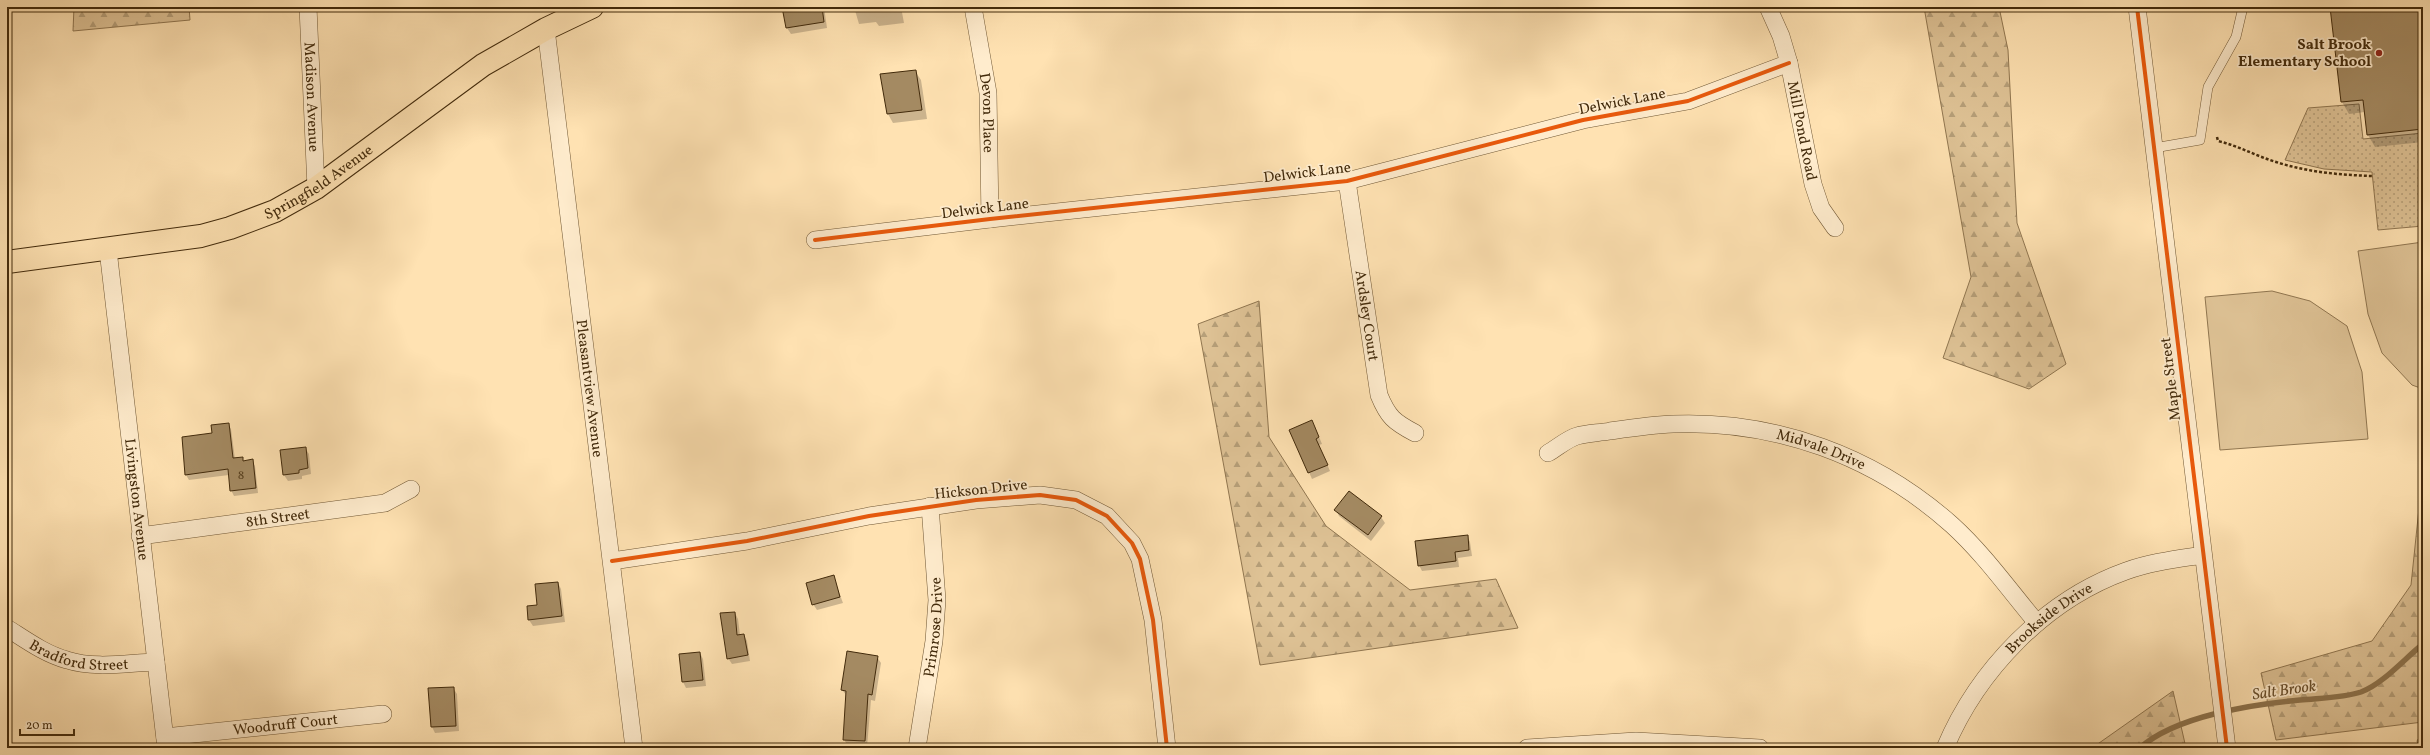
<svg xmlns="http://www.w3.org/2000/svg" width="2430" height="755" viewBox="0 0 2430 755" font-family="Vollkorn,serif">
<defs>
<pattern id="grass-dots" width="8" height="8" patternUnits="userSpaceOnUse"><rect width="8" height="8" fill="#dfc396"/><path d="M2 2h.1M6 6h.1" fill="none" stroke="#b69f79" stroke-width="1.8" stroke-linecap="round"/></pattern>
<pattern id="forest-firs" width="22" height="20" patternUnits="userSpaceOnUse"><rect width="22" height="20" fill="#dfc396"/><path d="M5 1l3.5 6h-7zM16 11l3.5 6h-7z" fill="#b69f79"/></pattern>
</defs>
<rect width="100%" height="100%" fill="#ffe2b2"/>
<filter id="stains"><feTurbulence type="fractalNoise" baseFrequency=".005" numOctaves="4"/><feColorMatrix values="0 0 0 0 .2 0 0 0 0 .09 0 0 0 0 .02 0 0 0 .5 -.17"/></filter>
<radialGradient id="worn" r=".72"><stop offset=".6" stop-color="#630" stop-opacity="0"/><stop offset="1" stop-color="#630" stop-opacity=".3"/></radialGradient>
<path fill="url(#grass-dots)" stroke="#907650" d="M2359 104 2363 139 2423 133V226L2378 230 2372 172 2324 169 2285 160 2308 108Z"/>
<g fill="url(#forest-firs)" stroke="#907650">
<path d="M74 7H189L190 20 73 31Z"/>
<path d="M1924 7H1999L2008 50 2017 223 2066 364 2029 389 1943 358 1971 277Z"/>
<path d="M1259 301 1269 437 1326 526 1410 590 1496 579 1518 628 1260 665 1198 324Z"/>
<path d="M2423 470V722L2276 740 2261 673 2372 641 2411 585Z"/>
<path d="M2173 691 2186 748H2092Z"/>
<path d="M2423 731V748H2419L2417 741Z"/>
</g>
<g fill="#dfc396" stroke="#907650">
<path d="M2423 242V389L2412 385 2382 353 2368 314 2358 251Z"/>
<path d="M2272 291 2310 301 2347 326 2362 372 2368 439 2220 450 2205 297Z"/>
</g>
<g fill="#0003">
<path d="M783 7H824L827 28 791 34 787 28Z"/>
<path d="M854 7H901L904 23 879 26 876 22 859 24Z"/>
<path d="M2331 7H2423V142L2375 147 2368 135 2365 112 2349 114 2342 102Z"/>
<path d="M915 71 921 80 927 119 893 123 888 114 882 75Z"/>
<path d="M228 424 231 429 235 459 242 458 244 462 252 461 255 466 258 493 234 496 231 490 229 475 189 480 186 475 183 438 214 434Z"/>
<path d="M1315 427 1322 444 1319 445 1330 471 1312 479 1291 431Z"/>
<path d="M305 448 309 454 311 474 302 476V479L288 481 284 475Z"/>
<path d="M1349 493 1381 517 1385 523 1371 541 1339 516 1336 510Z"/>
<path d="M1467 536 1470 542 1472 556 1458 558 1459 567 1422 571 1419 565Z"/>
<path d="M833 576 843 603 817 610 813 604Z"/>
<path d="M558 583 561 589 565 622 533 626 529 620Z"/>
<path d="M735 613 738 619 740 635H744L747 641 750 661 732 664 728 658Z"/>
<path d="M700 653 703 659 706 686 686 688 683 682 680 655Z"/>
<path d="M877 657 881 663 875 701 871 700 867 747 847 745 844 739 847 696 842 690Z"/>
<path d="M453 688 457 694 459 731 435 733 432 727Z"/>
</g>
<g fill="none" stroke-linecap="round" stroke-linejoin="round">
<path stroke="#8d734d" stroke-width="5.5" d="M2140 748C2175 716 2254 704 2300 700 2319 698 2343 698 2361 692 2383 684 2405 658 2423 644"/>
</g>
<g fill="#a48a62" stroke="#422a0b">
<path d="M782 7H822L824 22 786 28Z"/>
<path d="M2330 7H2423V129L2367 135 2363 100 2341 102Z"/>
<path d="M916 70 922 110 887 114 880 74Z"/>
<path d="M1312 420 1319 437 1316 439 1328 465 1308 473 1289 430Z"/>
<path d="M229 423 233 458 243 457V461L253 459 256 488 230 491 228 469 185 475 182 437 212 433 211 425Z"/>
<path d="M306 447 308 468 299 470V473L283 475 280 450Z"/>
<path d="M1349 491 1382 516 1368 535 1334 510Z"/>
<path d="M1468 535 1469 550 1455 552 1456 561 1418 566 1415 541Z"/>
<path d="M834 575 840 597 812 605 806 583Z"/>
<path d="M558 582 562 616 528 620 527 606 537 605 535 584Z"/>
<path d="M735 612 737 635 744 634 748 655 727 659 720 613Z"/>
<path d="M847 651 878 656 872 695 868 694 865 741 843 740 846 691 841 690Z"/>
<path d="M700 652 703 680 682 682 679 654Z"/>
<path d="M454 687 456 726 431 727 428 688Z"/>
</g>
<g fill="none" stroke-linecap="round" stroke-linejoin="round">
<defs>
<path id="service" d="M2154 148 2200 140 2208 87 2236 37 2243 7"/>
<g id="minor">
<path id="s1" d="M308 7 316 188"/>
<path id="s2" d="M973 7 988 93 990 219"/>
<path id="s3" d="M1768 7 1781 36 1789 63 1813 184 1821 208 1835 228"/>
<path d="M2137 7 2227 748"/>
<path id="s4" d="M546 29 634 748"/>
<path id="s5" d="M1347 181 1379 395C1388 417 1394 422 1415 433"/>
<path d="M815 240 990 219 1347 181 1583 120 1688 101 1789 63"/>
<path id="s6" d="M108 250 166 748"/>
<path id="s7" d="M1548 453C1557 448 1567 439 1577 436 1587 433 1599 433 1610 431 1631 428 1651 425 1673 424 1776 420 1875 456 1952 525 1984 554 2010 591 2037 623"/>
<path id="s8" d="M140 536 385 503 411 489"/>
<path d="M612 561 747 541 869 516 976 500 1040 495 1076 500 1107 516 1132 543 1140 559 1153 620 1167 748"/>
<path id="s9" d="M7 628C26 640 45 654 67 660 95 669 127 663 156 662"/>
<path id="s10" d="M165 737 383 714"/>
<path id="s11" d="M917 748 934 641 937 600 930 506"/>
<path d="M1527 748 1636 741 1760 748"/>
<path id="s12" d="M1945 748C1978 670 2045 600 2126 571 2151 562 2177 559 2203 555"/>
</g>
<g id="primary">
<path id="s13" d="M7 262 201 236 230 228 275 211 316 188 483 65 546 29 592 7"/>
</g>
</defs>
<use href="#service" stroke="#715835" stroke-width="10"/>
<use href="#minor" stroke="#715835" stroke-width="18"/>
<use href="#primary" stroke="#422a0b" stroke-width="24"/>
<path stroke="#422a0b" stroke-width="2.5" stroke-dasharray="3 2" stroke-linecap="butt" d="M2217 137 2218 141C2239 146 2256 156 2276 162 2307 172 2340 175 2372 176"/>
<use href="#service" stroke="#ffeccd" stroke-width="9"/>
<use href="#minor" stroke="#ffeccd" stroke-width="17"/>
<use href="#primary" stroke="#ffe2b2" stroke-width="22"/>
<defs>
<g id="cycleway">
<path d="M2137 7 2227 748"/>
<path d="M815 240 990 219 1347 181 1583 120 1688 101 1789 63"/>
<path d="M612 561 747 541 869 516 976 500 1040 495 1076 500 1107 516 1132 543 1140 559 1153 620 1167 748"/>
</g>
</defs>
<use href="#cycleway" stroke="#ffeccd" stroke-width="6"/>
<use href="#cycleway" stroke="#e8590c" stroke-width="4"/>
</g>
<circle fill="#8f2418" stroke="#ffeccd" stroke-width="1.5" cx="2379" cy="53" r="4"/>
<g text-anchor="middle" stroke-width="3.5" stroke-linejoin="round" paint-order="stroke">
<g font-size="13" fill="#5a4221">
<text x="241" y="479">8</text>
</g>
<g font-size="15" font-weight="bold" fill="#422a0b" stroke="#ffeccd" text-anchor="end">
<text x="2371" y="49">Salt Brook<tspan x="2371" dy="17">Elementary School</tspan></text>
</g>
<g font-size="15" fill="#422a0b" stroke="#ffeccd">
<text dy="5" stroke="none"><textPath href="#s1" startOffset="90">Madison Avenue</textPath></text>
<text transform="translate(1622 101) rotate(-11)" y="5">Delwick Lane</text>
<text dy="5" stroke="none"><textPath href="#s2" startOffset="107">Devon Place</textPath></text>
<text dy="5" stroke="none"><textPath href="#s3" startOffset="129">Mill Pond Road</textPath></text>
<text transform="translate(1307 172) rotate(-7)" y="5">Delwick Lane</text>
<text dy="5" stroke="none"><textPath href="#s13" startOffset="326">Springfield Avenue</textPath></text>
<text transform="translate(985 208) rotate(-7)" y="5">Delwick Lane</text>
<text dy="5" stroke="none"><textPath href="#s5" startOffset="136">Ardsley Court</textPath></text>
<text transform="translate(2170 379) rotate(-97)" y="5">Maple Street</text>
<text dy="5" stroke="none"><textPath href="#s4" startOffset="362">Pleasantview Avenue</textPath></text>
<text dy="5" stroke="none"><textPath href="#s7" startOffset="282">Midvale Drive</textPath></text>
<text transform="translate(981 489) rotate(-6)" y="5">Hickson Drive</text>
<text dy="5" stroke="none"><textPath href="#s6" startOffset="251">Livingston Avenue</textPath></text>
<text dy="5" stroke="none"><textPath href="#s8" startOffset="139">8th Street</textPath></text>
<text dy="5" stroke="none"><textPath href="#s12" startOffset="169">Brookside Drive</textPath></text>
<text dy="5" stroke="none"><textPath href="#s11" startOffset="122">Primrose Drive</textPath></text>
<text dy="5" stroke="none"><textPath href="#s9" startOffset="79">Bradford Street</textPath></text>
<text dy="5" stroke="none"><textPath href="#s10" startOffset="121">Woodruff Court</textPath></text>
</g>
<g font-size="16" font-style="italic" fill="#684e2c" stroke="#ffeccd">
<text transform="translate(2284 689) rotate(-8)" y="6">Salt Brook</text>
</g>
</g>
<rect width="2430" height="755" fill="none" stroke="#ffe2b2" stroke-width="24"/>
<rect x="8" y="8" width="2414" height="739" fill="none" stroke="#422a0b" stroke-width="2"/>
<rect x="12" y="12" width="2406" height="731" fill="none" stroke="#422a0b"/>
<path d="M20 729v6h54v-6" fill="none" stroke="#422a0b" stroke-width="2"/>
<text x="26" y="729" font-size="12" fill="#422a0b" stroke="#ffeccd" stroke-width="3" paint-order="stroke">20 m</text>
<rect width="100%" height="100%" filter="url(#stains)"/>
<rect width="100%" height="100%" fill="url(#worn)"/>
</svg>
